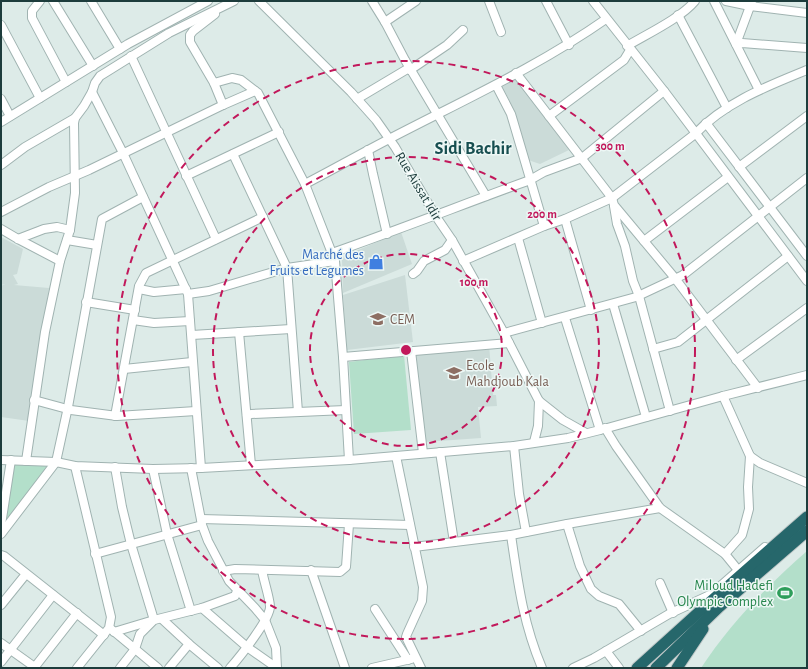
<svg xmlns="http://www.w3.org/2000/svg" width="808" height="669" viewBox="0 0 808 669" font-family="'Alegreya Sans',sans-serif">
<rect width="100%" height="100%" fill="#ddebe8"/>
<g fill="#cbdbd8">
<path d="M511 76 516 79 569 150 540 164 528 160 515 111 502 86Z"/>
<path d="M401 232 412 264 343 293 342 259 344 256Z"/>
<path d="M1 237 23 249 17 274 13 275 18 284 14 285 49 288 29 421 1 417V286L5 284 1 285Z"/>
<path d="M405 275 413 342 347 350 343 295Z"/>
<path d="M489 344 493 395H496L497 406 478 407 481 438 425 442 415 351Z"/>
</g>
<g fill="#b3dfca">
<path d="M404 355 411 430 354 434 349 362Z"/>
<path d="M13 464 50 465 1 528Z"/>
<path d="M807 551V668H701C730 624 767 586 807 551Z"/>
</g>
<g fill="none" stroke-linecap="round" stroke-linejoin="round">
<defs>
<g id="minor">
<path d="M40 1 32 11V18L66 82"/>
<path d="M53 1 93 66"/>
<path d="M91 1 120 49"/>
<path d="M259 1 351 92 376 120 395 147 435 215 452 240 504 333 539 401 563 420 586 433"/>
<path d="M372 1 385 22 405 60 486 196"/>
<path d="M489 1 501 32"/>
<path d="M546 1 569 45"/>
<path d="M593 1 664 91 807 281"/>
<path d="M714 1 759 90"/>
<path d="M726 1 750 6 807 13"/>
<path d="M752 1 736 44 742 43 807 48"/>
<path d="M215 14 193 31 190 35V42L214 83 223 105"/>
<path d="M678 15 727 108"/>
<path d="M385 22 416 1"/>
<path d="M1 25 40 98"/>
<path d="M627 46C647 34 681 18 695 1"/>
<path d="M131 56 216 239"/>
<path d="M410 70 447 45 463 30"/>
<path d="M516 73 612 198 614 205 674 277 758 388"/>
<path d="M214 83 232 78 241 80 258 93 305 184 335 261 343 357 349 460"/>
<path d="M496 85 511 114 544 226"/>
<path d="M92 92 123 153 188 294 201 468"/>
<path d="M1 99 10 116"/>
<path d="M357 99 409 68"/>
<path d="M549 116 624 60 630 50"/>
<path d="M1 122 128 44 208 1"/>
<path d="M706 123 807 256"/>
<path d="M368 150 373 174 387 234"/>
<path d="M233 154 287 268 298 412"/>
<path d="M1 165 25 147 75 118"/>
<path d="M739 167 807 116"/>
<path d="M186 176 279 132"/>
<path d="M305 184C334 169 362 153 391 138 464 100 539 66 606 19"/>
<path d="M614 206 617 224 625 246 633 281 639 296 670 411"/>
<path d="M1 212 49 187 89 170 223 105 255 91"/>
<path d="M565 219 591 310"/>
<path d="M1 229 18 239 60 261 45 332 26 461"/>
<path d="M518 238 542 323"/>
<path d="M18 239 44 229 57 227 70 230"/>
<path d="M67 240 97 245"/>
<path d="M644 241 728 177"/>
<path d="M332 253C398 230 464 204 530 180L544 172 582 158 664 91"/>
<path d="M60 261 70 230 75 193 74 123 75 118 84 106 92 92 95 83 100 76 169 33 234 1"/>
<path d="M463 261 544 226 565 219 612 198 695 134C725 102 768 86 807 70"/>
<path d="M413 274 417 271 424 261 445 250 452 240"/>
<path d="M139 289 154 292 186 289"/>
<path d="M188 294 209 291 287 268 335 261"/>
<path d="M86 302 135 310"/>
<path d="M613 304 646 417"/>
<path d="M565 318 600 430"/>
<path d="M133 320 154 323 190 321"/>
<path d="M239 332 251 465"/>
<path d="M504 333 636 297 683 275 807 178"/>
<path d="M192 335 291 329"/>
<path d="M653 349 678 342 788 256"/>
<path d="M411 351 423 453"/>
<path d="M343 357 509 343"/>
<path d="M736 360 807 308"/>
<path d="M124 369 192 362"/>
<path d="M723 396 750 456 760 463 807 483"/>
<path d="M34 400 71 410 117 416 196 411"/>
<path d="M115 416 139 286 146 273 263 217"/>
<path d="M247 416 251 414 346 410"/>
<path d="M605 428 616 446 660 508 725 554 738 570"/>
<path d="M534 442 538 426 539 401"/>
<path d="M514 446 519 494 526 532"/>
<path d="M440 452 454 542"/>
<path d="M396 456 423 587 422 601 407 634 406 637 421 668"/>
<path d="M1 460 56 462 75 466 153 469 201 468 349 460 514 446 568 438 600 430 723 396 807 375"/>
<path d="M75 466 111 617 109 628 77 668"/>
<path d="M191 468 202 525 208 541 229 581 255 608 265 620 276 648 277 668"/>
<path d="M153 469 167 534 191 611"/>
<path d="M201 519 410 525"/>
<path d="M567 524 580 566 591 589 599 596 619 604 641 631"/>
<path d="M1 525 11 460"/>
<path d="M1 534 56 462 68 407 102 219 143 197"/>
<path d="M511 535C518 583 523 623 542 668"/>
<path d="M414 547 511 535 567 524 660 508"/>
<path d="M95 554 202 525"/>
<path d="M725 554 742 535 745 524 749 509 748 487 750 456"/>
<path d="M1 555 4 556 104 635"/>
<path d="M311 570 345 668"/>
<path d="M223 571 235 569 340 572 346 567 349 524"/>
<path d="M660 583 673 613"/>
<path d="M717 589 765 547"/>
<path d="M1 605 26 574"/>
<path d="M202 608 247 647 277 668"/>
<path d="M375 609 408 660"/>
<path d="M162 619 189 644 218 668"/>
<path d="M111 629 158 668"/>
<path d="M114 632 154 620 131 544 122 507 115 467"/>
<path d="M1 643 36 668"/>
<path d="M606 651 619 668"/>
<path d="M1 662 53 595"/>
<path d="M34 668 77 613"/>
<path d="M120 668 135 649 140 634 154 620 202 608 235 596 237 591"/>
<path d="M169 668 189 644"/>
<path d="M230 668C239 658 271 618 270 606 269 595 264 582 262 570"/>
<path d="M372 668 411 659"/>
<path d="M573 668 594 658 669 614 712 594"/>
</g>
<g id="highway">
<path d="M637 668 710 602 807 517"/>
<path d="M656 668 719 607 807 531"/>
<path d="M677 668 703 629"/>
</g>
</defs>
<use href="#minor" stroke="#a0b3b1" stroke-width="10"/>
<use href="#highway" stroke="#c0c8c8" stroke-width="13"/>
<use href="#minor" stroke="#fff" stroke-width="8"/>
<use href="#highway" stroke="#26676b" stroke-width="11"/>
</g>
<g fill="none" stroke="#c2185b" stroke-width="2" stroke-dasharray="7 5">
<circle cx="406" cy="350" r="96"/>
<circle cx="406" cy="350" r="193"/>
<circle cx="406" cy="350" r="289"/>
</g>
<defs>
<symbol id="shop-bare" viewBox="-9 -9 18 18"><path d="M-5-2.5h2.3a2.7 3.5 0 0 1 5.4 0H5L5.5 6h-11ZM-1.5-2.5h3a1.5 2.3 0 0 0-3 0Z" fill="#3f7fe0" stroke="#edf7f5" stroke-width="2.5" paint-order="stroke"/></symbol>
<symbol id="school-bare" viewBox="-9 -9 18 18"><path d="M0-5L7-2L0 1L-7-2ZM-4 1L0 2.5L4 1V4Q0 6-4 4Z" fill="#8d6e63" stroke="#edf7f5" stroke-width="2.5" paint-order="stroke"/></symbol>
<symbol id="stadium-bare" viewBox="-9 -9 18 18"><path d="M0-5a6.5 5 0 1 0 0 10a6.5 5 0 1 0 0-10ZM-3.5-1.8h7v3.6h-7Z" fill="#2e9e5b" stroke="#edf7f5" stroke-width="2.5" paint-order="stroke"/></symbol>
</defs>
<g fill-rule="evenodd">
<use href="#shop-bare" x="365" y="251" width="22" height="22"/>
<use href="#school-bare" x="367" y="308" width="22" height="22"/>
<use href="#school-bare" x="443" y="362" width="22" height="22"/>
<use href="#stadium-bare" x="774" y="582" width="22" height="22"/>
</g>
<g text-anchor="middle" stroke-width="3" stroke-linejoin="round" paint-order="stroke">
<g font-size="14" fill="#1d3c3c" stroke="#edf7f5">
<text transform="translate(419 186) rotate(59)" y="5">Rue Aissat Idir</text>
</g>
<g font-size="14" fill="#366cbe" stroke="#edf7f5" text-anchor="end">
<text x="364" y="259">Marché des<tspan x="364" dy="16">Fruits et Legumes</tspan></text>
</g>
<g font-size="14" fill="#785e54" stroke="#edf7f5" text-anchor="start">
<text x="390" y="324">CEM</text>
<text x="466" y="370">Ecole<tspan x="466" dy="16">Mahdjoub Kala</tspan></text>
</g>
<g font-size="14" fill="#27864d" stroke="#edf7f5" text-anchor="end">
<text x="773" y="590">Miloud Hadefi<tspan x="773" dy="16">Olympic Complex</tspan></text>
</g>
<g font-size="18" font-weight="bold" fill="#174e50" stroke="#edf7f5">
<text x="473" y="154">Sidi Bachir</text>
</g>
</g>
<circle cx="406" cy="350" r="6" fill="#c2185b" stroke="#edf7f5" stroke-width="2"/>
<g font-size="12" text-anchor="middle" font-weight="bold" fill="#c2185b" stroke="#edf7f5" stroke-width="3" stroke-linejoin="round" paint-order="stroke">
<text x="610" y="150">300 m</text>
<text x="542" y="218">200 m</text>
<text x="474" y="286">100 m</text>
</g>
<rect width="808" height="669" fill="none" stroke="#1d3c3c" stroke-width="4"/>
</svg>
